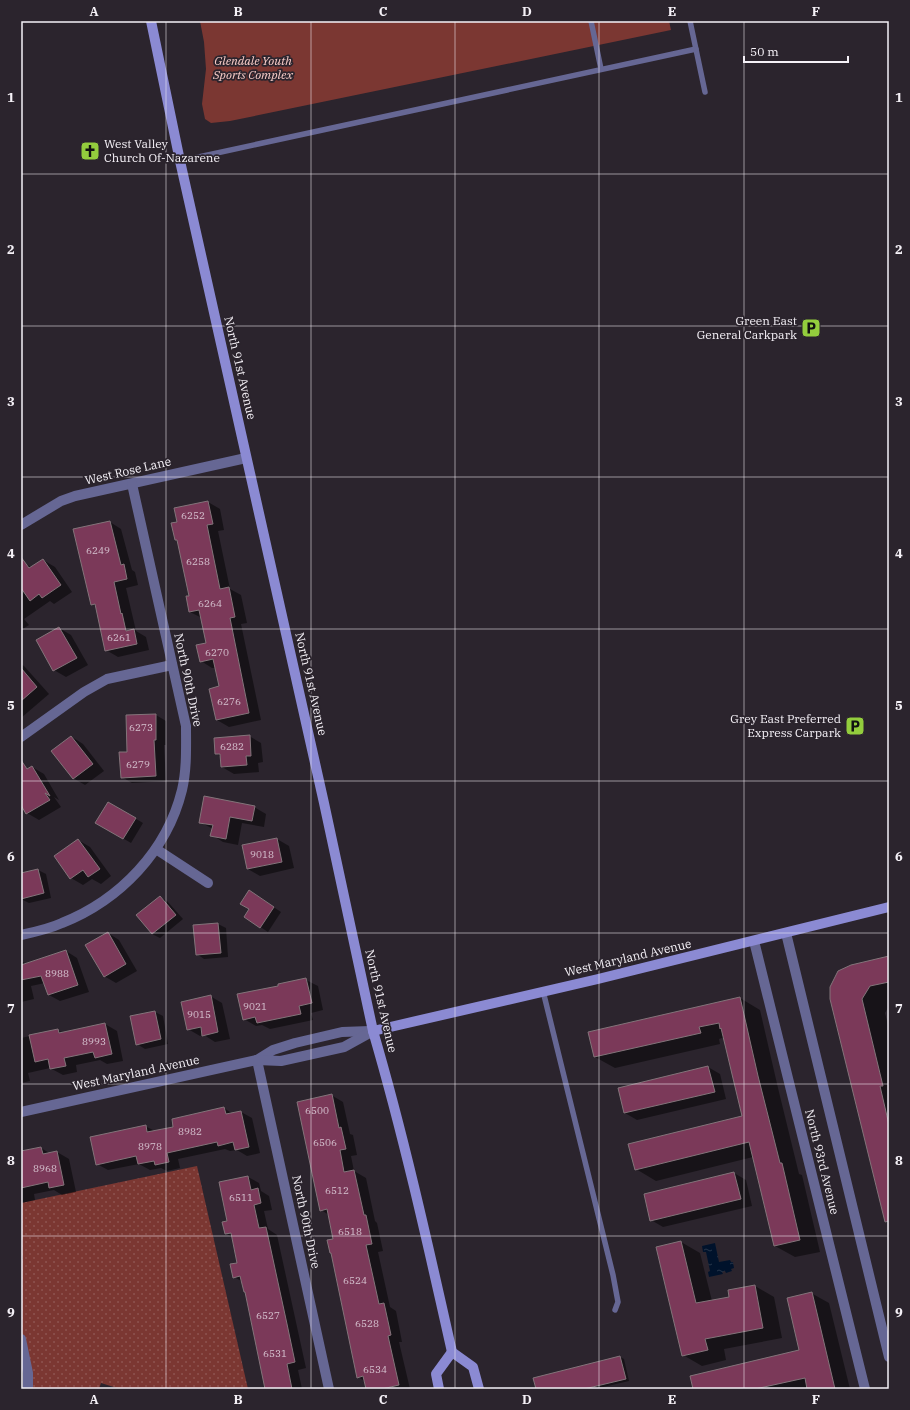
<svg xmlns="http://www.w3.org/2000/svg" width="910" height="1410" viewBox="0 0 910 1410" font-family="'IBM Plex Serif',serif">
<defs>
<pattern id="grass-dots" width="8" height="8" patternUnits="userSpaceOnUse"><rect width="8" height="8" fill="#7b3732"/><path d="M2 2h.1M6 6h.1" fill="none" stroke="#8e5450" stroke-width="1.8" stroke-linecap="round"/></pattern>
<pattern id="water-ripples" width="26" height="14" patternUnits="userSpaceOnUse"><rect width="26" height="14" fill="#00122b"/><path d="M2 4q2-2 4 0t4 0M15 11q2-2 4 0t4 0" fill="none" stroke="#26354a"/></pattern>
</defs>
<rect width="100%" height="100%" fill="#2b242d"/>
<path fill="url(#grass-dots)" d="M197 1166 248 1389H120L101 1383 99 1389H28L21 1339V1244C23 1239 21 1212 21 1203Z"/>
<path fill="#7b3732" d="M200 21H669L671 30 230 121 211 123 205 119 202 104 206 69 204 42Z"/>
<path fill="url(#water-ripples)" d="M715 1243 719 1262 730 1260 731 1262H733L734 1268 731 1269 732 1271 726 1273 725 1271 722 1272 723 1274 709 1277 708 1272 710 1271 706 1252H703L702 1246Z"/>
<g fill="#0007">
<path d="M208 502 220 509 224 530 218 531 230 589 241 595 247 623 241 624 261 720 229 727 217 720 220 687 216 668H212L201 661 207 644 202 618 190 612V596L178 541 176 540 179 523Z"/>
<path d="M110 522 121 529 132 570 135 572 138 585 126 588 136 631 146 637 149 650 118 657 106 650 97 607 92 604Z"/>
<path d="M43 560 55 567 72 592 54 604 50 601 24 619 29 625 21 630V567L25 564 32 567Z"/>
<path d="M59 628 71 635 88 665 66 677 54 670Z"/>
<path d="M21 664 24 666 49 694 21 718Z"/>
<path d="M156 715 166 721V745H164L166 781 132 783 122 777 128 753 127 716Z"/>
<path d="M249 736 261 743 263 762 258 763 259 772 234 774 222 767 221 757 216 753Z"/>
<path d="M72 737 83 744 104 771 85 785 73 778Z"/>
<path d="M32 767 44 774 59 800 54 797 61 807 39 820 27 813 21 805V774Z"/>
<path d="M109 803 143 823 131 843 97 823Z"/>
<path d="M254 807 266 814 264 827 242 823 238 845 223 842 212 835 213 829 200 822Z"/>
<path d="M277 839 289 846 294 868 260 876 248 869Z"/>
<path d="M78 840 90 847 111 876 101 884 92 879 83 885 71 878Z"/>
<path d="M38 870 46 874 51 898 29 903 21 899V874Z"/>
<path d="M257 896 281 912 268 932 245 917Z"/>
<path d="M160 897 167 901 183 919 160 938 152 934Z"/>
<path d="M218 924 226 928 228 957 204 959 197 954Z"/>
<path d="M108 933 119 940 137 971 116 983 104 976Z"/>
<path d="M66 951 77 958 89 992 60 1001 49 995 45 983 31 986 34 999 21 1002V963L23 962 27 964Z"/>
<path d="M889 958V1006L885 1013 889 1029V1216L831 999Z"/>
<path d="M306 980 318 986 323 1010 311 1013 313 1020 270 1029 262 1025 256 1026 244 1019Z"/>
<path d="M210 996 222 1003 230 1039 215 1042 204 1035 200 1036 188 1029Z"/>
<path d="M740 998 760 1010 778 1088 799 1174 802 1175 820 1252 795 1257 775 1246 753 1157 656 1181 636 1169 743 1117 725 1037 719 1039 720 1044 615 1068 595 1057 590 1032Z"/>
<path d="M155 1012 163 1016 168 1044 145 1049 137 1044Z"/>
<path d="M105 1024 117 1031 123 1061 107 1064 100 1060 76 1065 77 1072 63 1075 50 1068 28 1073 30 1081 21 1083V1038L58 1030 63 1033Z"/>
<path d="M708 1067 720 1074 726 1099 637 1120 625 1113Z"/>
<path d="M331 1095 343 1102 350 1134 353 1135 357 1155 351 1156 354 1171 366 1178 375 1221 377 1223 383 1251 378 1252 390 1307 396 1311 402 1342H399L410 1389H367L366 1382 358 1377 332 1254 334 1239 329 1215 321 1210Z"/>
<path d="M224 1108 233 1114 241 1112 252 1118 260 1153 247 1156 237 1150 230 1151 225 1149 178 1159 180 1168 167 1171 161 1168 150 1170 139 1164 108 1170 97 1164 145 1126 155 1131 175 1127Z"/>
<path d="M41 1148 51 1154 57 1152 69 1159 76 1192 62 1195 54 1190 34 1194 35 1200 21 1203V1155Z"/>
<path d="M734 1173 746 1180 752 1206 663 1227 651 1220Z"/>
<path d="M248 1177 259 1183 261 1191 269 1196 272 1210 264 1211 268 1229 277 1235 306 1368 298 1370 302 1389H266L246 1293 243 1282 234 1277 238 1263 233 1238 226 1233 228 1222Z"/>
<path d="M681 1242 700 1253 712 1301 730 1297 755 1286 774 1297 782 1338 724 1349 726 1360 702 1366 683 1355 657 1247Z"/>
<path d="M21 1250 23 1259H21Z"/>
<path d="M811 1293 829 1303 850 1389H694L800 1351Z"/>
<path d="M620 1357 624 1359 629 1381 595 1389H537Z"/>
</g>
<g fill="#7b3959" stroke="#83747a">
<path d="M208 501 213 524 207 525 220 589 229 587 235 617 230 618 249 713 216 720 209 689 219 686 213 659 200 662 196 645 206 643 199 610 189 612 186 596H189L177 540H175L171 523 177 522 174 508Z"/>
<path d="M110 521 121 565 124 564 127 579 114 582 121 614 122 613 126 631 134 629 137 644 105 651 95 604 91 605 73 529Z"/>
<path d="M21 557 29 568 43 559 61 585 42 598 39 594 30 601 21 588Z"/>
<path d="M59 627 77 658 53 671 36 640Z"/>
<path d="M21 668 37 687 21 701Z"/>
<path d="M156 714V740H154L156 776 121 778 119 752H127L126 715Z"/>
<path d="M250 735 251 756H246L247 765 221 767 220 754H215L214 738Z"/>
<path d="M71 736 93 764 73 779 51 751Z"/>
<path d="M21 760 27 769 32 766 50 796 45 793 50 800 26 814 21 805Z"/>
<path d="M204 796 255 806 252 821 230 817 226 839 210 836 213 825 199 823Z"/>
<path d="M108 802 136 818 123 839 95 823Z"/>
<path d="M277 838 282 862 247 869 242 845Z"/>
<path d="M78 839 100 869 88 877 83 870 70 879 54 856Z"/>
<path d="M38 869 44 893 21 899V873Z"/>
<path d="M249 890 274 907 260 928 244 917 249 909 240 904Z"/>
<path d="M160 896 176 915 152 934 136 915Z"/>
<path d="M218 923 221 953 196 955 193 925Z"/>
<path d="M108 932 126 964 104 977 85 945Z"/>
<path d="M66 950 78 985 48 995 41 976 21 980V965Z"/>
<path d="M889 956V982L870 986 862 999 883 1086H880L889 1125V1221L885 1222 830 999V987L838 971 851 965Z"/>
<path d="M306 978 312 1003 299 1006 301 1014 257 1023 255 1017 243 1020 237 994 278 986V984Z"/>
<path d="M211 995 218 1032 202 1036 201 1027 187 1030 181 1002Z"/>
<path d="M740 997 758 1076 780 1163H782L800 1240 774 1246 749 1142 635 1170 628 1144 742 1116 721 1028 720 1029 719 1023 699 1027 701 1033 594 1057 588 1032Z"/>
<path d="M155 1011 161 1039 136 1045 130 1016Z"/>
<path d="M105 1023 112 1054 95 1058 93 1052 64 1058 66 1066 50 1069 48 1059 35 1062 29 1035 58 1029 59 1033Z"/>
<path d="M708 1066 715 1092 624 1113 618 1088Z"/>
<path d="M332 1094 339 1128 341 1127 346 1149 340 1150 344 1172 354 1170 364 1215H366L372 1244 366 1245 379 1304 384 1303 391 1335 388 1336 399 1385 382 1389H366L363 1376 357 1378 331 1253H330L327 1240 333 1239 327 1209 320 1211 297 1102Z"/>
<path d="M224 1107 226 1114 241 1111 249 1147 235 1150 233 1142 218 1146 217 1142 167 1153 169 1162 155 1165 154 1161 138 1164 136 1156 96 1165 90 1137 146 1125 147 1132 173 1127 172 1119Z"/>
<path d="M41 1147 43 1154 57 1151 64 1185 49 1188 48 1182 21 1188V1151Z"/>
<path d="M734 1172 741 1199 650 1221 644 1194Z"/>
<path d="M248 1176 251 1190 258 1188 261 1203 254 1205 259 1228 266 1227 287 1324 295 1362 287 1364 292 1389H265L245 1292H244L240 1276 233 1278 230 1264 237 1263 231 1233 225 1234 222 1222 227 1221 219 1182Z"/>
<path d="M681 1241 696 1303 729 1297 728 1290 755 1285 763 1328 705 1339 708 1350 682 1356 656 1247Z"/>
<path d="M812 1292 835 1389H807L805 1378 755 1389H693L690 1376 799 1350 787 1298Z"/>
<path d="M620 1356 626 1379 584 1389H536L533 1378Z"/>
</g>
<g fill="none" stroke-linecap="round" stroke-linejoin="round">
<g stroke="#666794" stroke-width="5.5">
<path d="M591 21 601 69"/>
<path d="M690 21 705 92"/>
<path d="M180 161 696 49"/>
<path d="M543 991 613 1275 618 1302 615 1310"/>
</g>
<g stroke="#666794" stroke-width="10">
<path d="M21 525 61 501 75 496 246 458"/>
<path d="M21 737 84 692 107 679 172 665"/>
<path d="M156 849 208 883"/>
<path d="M21 935C35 932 49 929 62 923 120 900 167 851 182 790 187 769 186 747 186 726L132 484"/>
<path d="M257 1060 329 1389"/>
<path d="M257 1060 273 1050 295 1043 342 1032 370 1031"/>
<path d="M21 1112 257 1060 281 1061 344 1047 373 1031"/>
<path d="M21 1339 28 1373V1389"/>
</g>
<g stroke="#666794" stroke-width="10">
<path d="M786 933 889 1357"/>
<path d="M754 941 865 1389"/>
</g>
<g stroke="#8b8ad3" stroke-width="10">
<path d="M151 21 180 161 324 803 373 1031C404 1137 428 1245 452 1352L473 1367 479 1389"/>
<path d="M373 1031 598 979 889 907"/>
<path d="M439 1389 436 1374 452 1352"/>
</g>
</g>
<path fill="none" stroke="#f5f1f7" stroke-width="1" stroke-opacity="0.55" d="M166 21V1389M311 21V1389M455 21V1389M599 21V1389M744 21V1389M21 174H889M21 326H889M21 477H889M21 629H889M21 781H889M21 933H889M21 1084H889M21 1236H889"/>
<defs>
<symbol id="church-square" viewBox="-11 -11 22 22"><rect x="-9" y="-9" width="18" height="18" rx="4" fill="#93cd3d" stroke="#2b242d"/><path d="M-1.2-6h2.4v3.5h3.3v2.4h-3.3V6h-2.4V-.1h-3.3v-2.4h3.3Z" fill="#111"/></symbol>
<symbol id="parking-square" viewBox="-11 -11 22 22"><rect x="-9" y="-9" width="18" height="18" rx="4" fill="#93cd3d" stroke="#2b242d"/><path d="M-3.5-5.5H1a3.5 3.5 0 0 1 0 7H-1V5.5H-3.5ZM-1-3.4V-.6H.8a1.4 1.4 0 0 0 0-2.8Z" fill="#111"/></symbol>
</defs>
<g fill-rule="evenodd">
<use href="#church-square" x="79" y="140" width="22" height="22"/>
<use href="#parking-square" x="800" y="317" width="22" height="22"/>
<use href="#parking-square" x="844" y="715" width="22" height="22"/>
</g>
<g text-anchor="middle" stroke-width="3.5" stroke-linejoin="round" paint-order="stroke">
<g font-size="10" fill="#d6c3d0">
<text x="193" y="519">6252</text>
<text x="98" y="554">6249</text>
<text x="198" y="565">6258</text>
<text x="210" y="607">6264</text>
<text x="119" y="641">6261</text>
<text x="217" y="656">6270</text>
<text x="229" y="705">6276</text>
<text x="141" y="731">6273</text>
<text x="232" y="750">6282</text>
<text x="138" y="768">6279</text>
<text x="262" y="858">9018</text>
<text x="57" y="977">8988</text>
<text x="255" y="1010">9021</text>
<text x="199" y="1018">9015</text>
<text x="94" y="1045">8993</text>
<text x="317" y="1114">6500</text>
<text x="190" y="1135">8982</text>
<text x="325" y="1146">6506</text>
<text x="150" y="1150">8978</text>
<text x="45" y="1172">8968</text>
<text x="337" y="1194">6512</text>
<text x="241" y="1201">6511</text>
<text x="350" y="1235">6518</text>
<text x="355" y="1284">6524</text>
<text x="268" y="1319">6527</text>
<text x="367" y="1327">6528</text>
<text x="275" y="1357">6531</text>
<text x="375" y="1373">6534</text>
</g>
<g font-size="12" font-style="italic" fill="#fbcec9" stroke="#2b242d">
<text x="253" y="65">Glendale Youth<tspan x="253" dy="14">Sports Complex</tspan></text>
</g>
<g font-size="12" fill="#f5f1f7" stroke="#2b242d" text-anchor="end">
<text x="104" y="148" text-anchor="start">West Valley<tspan x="104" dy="14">Church Of-Nazarene</tspan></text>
<text x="797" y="325">Green East<tspan x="797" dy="14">General Carkpark</tspan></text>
<text x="841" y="723">Grey East Preferred<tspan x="841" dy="14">Express Carpark</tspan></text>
</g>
<g font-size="12" fill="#f5f1f7" stroke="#2b242d">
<text transform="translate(240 368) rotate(77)" y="4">North 91st Avenue</text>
<text transform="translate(128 471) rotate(-13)" y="4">West Rose Lane</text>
<text transform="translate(188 680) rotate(78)" y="4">North 90th Drive</text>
<text transform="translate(311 684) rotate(77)" y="4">North 91st Avenue</text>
<text transform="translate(628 958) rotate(-13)" y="4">West Maryland Avenue</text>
<text transform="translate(381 1001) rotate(77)" y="4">North 91st Avenue</text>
<text transform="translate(136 1073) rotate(-12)" y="4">West Maryland Avenue</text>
<text transform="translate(822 1162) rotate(76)" y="4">North 93rd Avenue</text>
<text transform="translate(306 1222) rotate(78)" y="4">North 90th Drive</text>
</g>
</g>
<rect width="910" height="1410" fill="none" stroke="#2b242d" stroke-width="44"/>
<path d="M744 56v6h104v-6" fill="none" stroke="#f5f1f7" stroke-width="2"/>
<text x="750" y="56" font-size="12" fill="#f5f1f7" stroke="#2b242d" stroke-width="3" paint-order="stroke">50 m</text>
<rect x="22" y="22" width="866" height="1366" fill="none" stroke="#f5f1f7" stroke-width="1.5"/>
<g font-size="13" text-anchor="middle" font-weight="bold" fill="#f5f1f7">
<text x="94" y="16">A</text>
<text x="238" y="16">B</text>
<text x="383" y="16">C</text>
<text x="527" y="16">D</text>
<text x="672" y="16">E</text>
<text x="816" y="16">F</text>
<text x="11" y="102">1</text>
<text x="899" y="102">1</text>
<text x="11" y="254">2</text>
<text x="899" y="254">2</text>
<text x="11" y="406">3</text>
<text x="899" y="406">3</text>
<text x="11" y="558">4</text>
<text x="899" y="558">4</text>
<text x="11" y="710">5</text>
<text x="899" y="710">5</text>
<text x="11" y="861">6</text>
<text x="899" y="861">6</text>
<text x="11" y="1013">7</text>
<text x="899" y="1013">7</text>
<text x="11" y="1165">8</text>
<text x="899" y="1165">8</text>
<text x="11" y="1317">9</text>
<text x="899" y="1317">9</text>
<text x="94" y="1404">A</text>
<text x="238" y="1404">B</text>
<text x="383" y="1404">C</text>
<text x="527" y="1404">D</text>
<text x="672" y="1404">E</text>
<text x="816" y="1404">F</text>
</g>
</svg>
